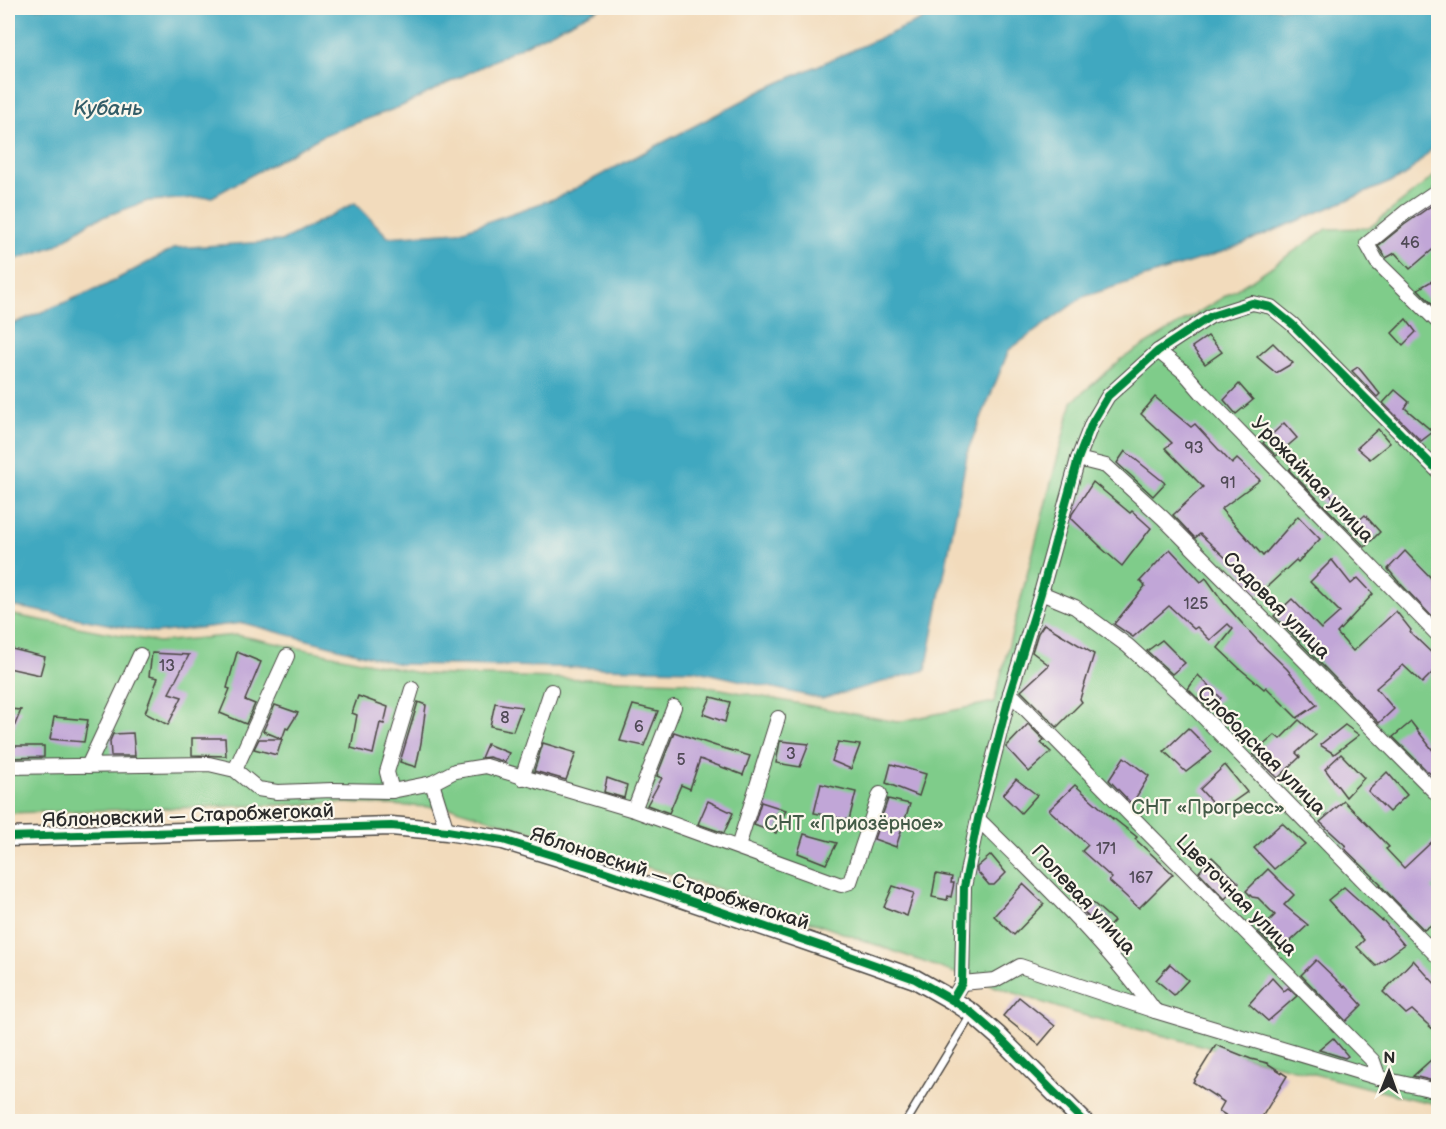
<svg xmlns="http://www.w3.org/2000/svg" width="1446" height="1129" viewBox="0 0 1446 1129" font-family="'Balsamiq Sans',sans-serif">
<rect width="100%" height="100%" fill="#fbf7ec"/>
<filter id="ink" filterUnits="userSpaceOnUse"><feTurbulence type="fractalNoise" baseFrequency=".0167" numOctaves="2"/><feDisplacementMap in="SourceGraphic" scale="12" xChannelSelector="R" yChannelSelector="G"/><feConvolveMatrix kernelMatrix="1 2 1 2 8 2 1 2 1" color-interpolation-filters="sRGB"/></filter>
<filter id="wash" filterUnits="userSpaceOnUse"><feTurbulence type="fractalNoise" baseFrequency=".008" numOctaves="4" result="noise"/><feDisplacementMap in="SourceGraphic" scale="24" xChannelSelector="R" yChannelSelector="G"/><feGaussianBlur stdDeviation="1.35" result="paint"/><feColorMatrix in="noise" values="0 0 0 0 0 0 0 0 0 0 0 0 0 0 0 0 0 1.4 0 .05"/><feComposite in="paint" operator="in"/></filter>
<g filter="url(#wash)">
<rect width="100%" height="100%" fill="#f2dbbc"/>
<path fill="#7fcc8a" stroke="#557c5a" stroke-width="1.5" d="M1438 173V1104L1408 1098 1071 1012 952 972 722 890 453 808 343 803 8 813V614L158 642 237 635 423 674 684 682 897 722 994 702 1072 402 1123 358 1250 281 1327 229 1369 228Z"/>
<g fill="#40a8c0" stroke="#366a76" stroke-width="1.5">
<path d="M8 8H600L402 106 324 135 212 197 148 201 92 221 55 246 8 262Z"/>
<path d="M948 8H1438V143L1405 176 1225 251 1083 297 1009 350 968 450 926 670 822 699 694 670 399 664 243 623 155 633 12 606 8 604V326L104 286 175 248 281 241 355 203 388 237 458 232 559 197 765 89Z"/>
</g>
<g id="blocks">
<g fill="#c1a6d7">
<path d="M1438 201V245L1410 269 1395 253 1386 258 1378 246 1404 225Z"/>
<path d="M1435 279 1438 285V310L1418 289Z"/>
<path d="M1406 319 1416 332 1403 345 1392 333Z"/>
<path d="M1208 336 1222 352 1205 364 1192 347Z"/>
<path d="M1273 343 1293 363 1276 373 1257 357Z"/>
<path d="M1358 367 1380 394 1377 397 1352 371Z"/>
<path d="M1239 384 1253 400 1236 414 1224 400Z"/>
<path d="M1395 390 1409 402 1405 408 1433 432 1421 441 1383 403Z"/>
<path d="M1155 397 1191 427 1195 424 1232 464 1237 459 1260 480 1221 509 1263 556 1298 516 1320 539 1298 562 1296 560 1258 595 1241 578 1244 575 1200 534 1195 538 1173 515 1203 487 1165 448 1172 443 1141 414Z"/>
<path d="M1284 423 1297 438 1276 456 1263 443Z"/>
<path d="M1378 429 1390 443 1370 459 1357 448Z"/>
<path d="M1125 451 1165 483 1153 496 1117 463Z"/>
<path d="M1293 465 1321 493 1325 489 1356 523 1365 515 1380 532 1365 547 1289 470Z"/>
<path d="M1093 482 1130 513 1132 511 1151 528 1122 566 1100 547H1101L1071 518 1072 514Z"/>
<path d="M1170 549 1201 582 1206 578 1224 603 1257 640 1287 669 1317 705 1297 718 1266 687 1264 689 1239 668 1218 648 1233 629 1228 624 1210 640 1197 627 1194 629 1169 606 1133 637 1114 624 1145 586 1140 581Z"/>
<path d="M1405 551 1438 585V623L1397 580 1388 569Z"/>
<path d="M1332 560 1351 584 1358 578 1373 594 1337 633 1353 651 1396 611 1411 630 1410 632 1438 659V667L1422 683 1403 665 1376 688 1394 709 1379 723 1274 616 1292 599 1321 629 1340 612 1310 582Z"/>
<path d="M1044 624 1094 654 1080 699 1082 702 1057 727 1021 691 1049 665 1032 652 1038 633Z"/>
<path d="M1162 640 1185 663 1172 674 1147 651Z"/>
<path d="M8 648 45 657 40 675 8 668Z"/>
<path d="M237 652 261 662 245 700 255 704 246 724 220 713 230 689 227 688Z"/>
<path d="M152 653 189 655 169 693 182 697 168 725 145 713 158 678 149 676Z"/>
<path d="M1198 675 1221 698 1209 710 1188 689Z"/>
<path d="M358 696 388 707 384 724 380 723 373 754 351 748 357 715 352 713Z"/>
<path d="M711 697 730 702 725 722 703 714Z"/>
<path d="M418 702 426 705 421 743 416 767 400 762Z"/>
<path d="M495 703 522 707 513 731 490 726Z"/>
<path d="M275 705 298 713 288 729 286 728 282 739 263 731Z"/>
<path d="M633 705 658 711 644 746 620 741Z"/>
<path d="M8 709 21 710 8 742Z"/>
<path d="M54 717 88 720 84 742 50 739Z"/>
<path d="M1299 720 1316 735 1296 753 1300 757 1278 778 1253 754 1275 735 1280 739Z"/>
<path d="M1411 722 1438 757V780L1426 770 1393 737Z"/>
<path d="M1028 724 1044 740 1041 743 1051 752 1029 772 1006 747Z"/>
<path d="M1345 725 1359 735 1334 754 1320 745Z"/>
<path d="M1188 728 1212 752 1186 772 1164 751Z"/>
<path d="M674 732 716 746 750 756 743 775 700 759 690 789 681 785 669 813 647 805 662 778 657 776Z"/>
<path d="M133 733 135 756H111L110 741 113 734Z"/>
<path d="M192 738H225L226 756 192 755Z"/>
<path d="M259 739H282L277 755 254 749Z"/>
<path d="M780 741 809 744 800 767 776 763Z"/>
<path d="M838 742 860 745 851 769 832 761Z"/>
<path d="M543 743 576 753 566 780 534 771Z"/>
<path d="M487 744 509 753 505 762 489 757 481 758Z"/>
<path d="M8 746H44V757L8 758Z"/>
<path d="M1341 754 1364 778 1346 797 1325 769Z"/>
<path d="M1124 757 1149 776 1132 804 1109 780Z"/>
<path d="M891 764 926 774 919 796 886 783Z"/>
<path d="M1225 765 1247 792 1220 811 1200 789Z"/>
<path d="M1387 772 1407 795 1389 812 1368 791Z"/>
<path d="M607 778 627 785 624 798 604 792Z"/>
<path d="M1016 779 1037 795 1021 813 1003 795Z"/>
<path d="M821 784 856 792 849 820 814 813Z"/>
<path d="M1075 785 1113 819V818L1137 837 1135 839 1173 874 1139 908 1109 881 1112 878 1082 851 1088 845 1049 810Z"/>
<path d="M888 799 910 804 896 847 874 839Z"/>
<path d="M708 801 733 813 724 833 698 824Z"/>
<path d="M1344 801 1389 847 1386 849 1404 868 1438 836V883L1432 888 1438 895V920L1424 930 1380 885 1381 884 1344 848 1346 846 1320 822Z"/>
<path d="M761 802 786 810 776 833 754 825Z"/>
<path d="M1282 823 1305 844 1274 869 1254 848Z"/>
<path d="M804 834 837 843 826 864 798 853Z"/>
<path d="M991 855 1006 873 994 885H989L977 871V867Z"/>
<path d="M1212 857 1239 883 1225 899 1199 872Z"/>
<path d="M1268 869 1294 895 1284 905 1308 925 1279 952 1258 932 1275 915 1258 898 1252 897 1246 891Z"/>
<path d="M936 874 952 877 951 883H954L951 897 948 896 947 900 932 897Z"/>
<path d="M1023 884 1044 904 1014 935 994 916Z"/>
<path d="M893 886 914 893 907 916 884 907Z"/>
<path d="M1344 887 1382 921 1383 920 1404 945 1376 966 1357 947 1364 940 1328 900Z"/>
<path d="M1092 902 1114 921 1103 933 1084 912Z"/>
<path d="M1316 960 1344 987 1345 986 1362 1005 1346 1021 1301 975Z"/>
<path d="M1413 960 1438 987V1034L1412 1010 1406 1014 1383 992Z"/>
<path d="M1170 964 1188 980 1174 995 1156 980Z"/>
<path d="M1272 978 1284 991 1288 988 1297 996 1268 1021 1249 1004Z"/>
<path d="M1019 997 1055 1026 1039 1045 1003 1016Z"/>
<path d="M1333 1038 1348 1056 1345 1058 1319 1050Z"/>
<path d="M1216 1045 1251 1059 1267 1063 1287 1076 1259 1122H1236L1219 1111 1224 1102 1193 1082Z"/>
<path d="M1432 1059 1438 1064V1082L1413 1076Z"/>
</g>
</g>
</g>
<g filter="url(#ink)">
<use href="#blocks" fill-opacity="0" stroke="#494541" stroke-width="1.5"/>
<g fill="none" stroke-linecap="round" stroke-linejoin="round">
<defs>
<path id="service" d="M906 1122 971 1015"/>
<g id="minor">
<path d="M1438 190 1407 211 1367 244 1377 262 1438 322"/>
<path d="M1158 351 1184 372 1202 393 1438 635"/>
<path d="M1078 459 1106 466 1163 518 1438 795"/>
<path d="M1041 593 1075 607 1128 646 1188 701 1438 957"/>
<path d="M1010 693 1373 1061 1379 1078"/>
<path d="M88 766 140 655"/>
<path d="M8 767 209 764 235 770 258 789 277 792 333 790 392 791 432 783 455 771 486 766 634 810 841 885 850 882 880 794"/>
<path d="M235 770 287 656"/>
<path d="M522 778 551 691"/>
<path d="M432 783 447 831"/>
<path d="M392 791 387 772 412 689"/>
<path d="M634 810 674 707"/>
<path d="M978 819C1040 880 1104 941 1155 1011"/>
<path d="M738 847 778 718"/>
<path d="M962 983 995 980 1020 966 1155 1011 1379 1078 1438 1091"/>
<path d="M952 1000 962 983 964 887 978 819 1010 693 1041 593 1078 459 1092 423 1108 396 1158 351 1211 316 1252 303 1271 307 1292 324 1438 471"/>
</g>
<path id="tertiary" d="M8 837 391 826 447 831 503 840 594 868 830 949 915 979 952 1000 972 1013 997 1035 1084 1122"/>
</defs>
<use href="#service" stroke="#494541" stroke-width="10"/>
<use href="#minor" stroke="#494541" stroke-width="16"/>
<use href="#tertiary" stroke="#494541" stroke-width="21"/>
<use href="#service" stroke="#fff" stroke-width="7"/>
<use href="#minor" stroke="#fff" stroke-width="14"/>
<use href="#tertiary" stroke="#fff" stroke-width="18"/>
<defs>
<g id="cycleway">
<path d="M8 837 391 826 447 831 503 840 594 868 830 949 915 979 952 1000 972 1013 997 1035 1084 1122"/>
<path d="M952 1000 962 983 964 887 978 819 1010 693 1041 593 1078 459 1092 423 1108 396 1158 351 1211 316 1252 303 1271 307 1292 324 1438 471"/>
</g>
</defs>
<use href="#cycleway" stroke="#fbf7ec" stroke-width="11"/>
<use href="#cycleway" stroke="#00873e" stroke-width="8"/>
</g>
</g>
<g text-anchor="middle" stroke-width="4.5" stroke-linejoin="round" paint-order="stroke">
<g font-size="16" fill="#504a56">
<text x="1410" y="248">46</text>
<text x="1194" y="453">93</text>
<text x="1228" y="488">91</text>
<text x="1196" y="609">125</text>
<text x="167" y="671">13</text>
<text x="505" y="723">8</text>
<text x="639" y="732">6</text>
<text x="791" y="759">3</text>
<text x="681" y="765">5</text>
<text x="1106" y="854">171</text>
<text x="1141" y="883">167</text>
</g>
<g font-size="20" fill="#2b2b2b" stroke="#fbf7ec">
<text transform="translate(1313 479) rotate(46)" y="7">Урожайная улица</text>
<text transform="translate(1277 605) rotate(45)" y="7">Садовая улица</text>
<text transform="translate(1262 750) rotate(45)" y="7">Слободская улица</text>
<text transform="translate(188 815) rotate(-2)" y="7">Яблоновский — Старобжегокай</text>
<text transform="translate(670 878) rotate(18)" y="7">Яблоновский — Старобжегокай</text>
<text transform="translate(1237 895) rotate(45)" y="7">Цветочная улица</text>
<text transform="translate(1084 899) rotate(47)" y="7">Полевая улица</text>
</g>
<g font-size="20" fill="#445b48" stroke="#fbf7ec">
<text x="1208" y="814">СНТ «Прогресс»</text>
<text x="854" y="830">СНТ «Приозёрное»</text>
</g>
<g font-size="21" font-style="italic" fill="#335d67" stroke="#fbf7ec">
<text x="108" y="115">Кубань</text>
</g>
</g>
<rect width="1446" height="1129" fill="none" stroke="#fbf7ec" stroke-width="30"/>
<g transform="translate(1389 1072) rotate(1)" stroke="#fbf7ec" stroke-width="4.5" paint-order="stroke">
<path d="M0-4.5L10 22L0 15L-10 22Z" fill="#2b2b2b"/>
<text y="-9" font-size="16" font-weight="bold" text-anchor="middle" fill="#2b2b2b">N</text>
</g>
</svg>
